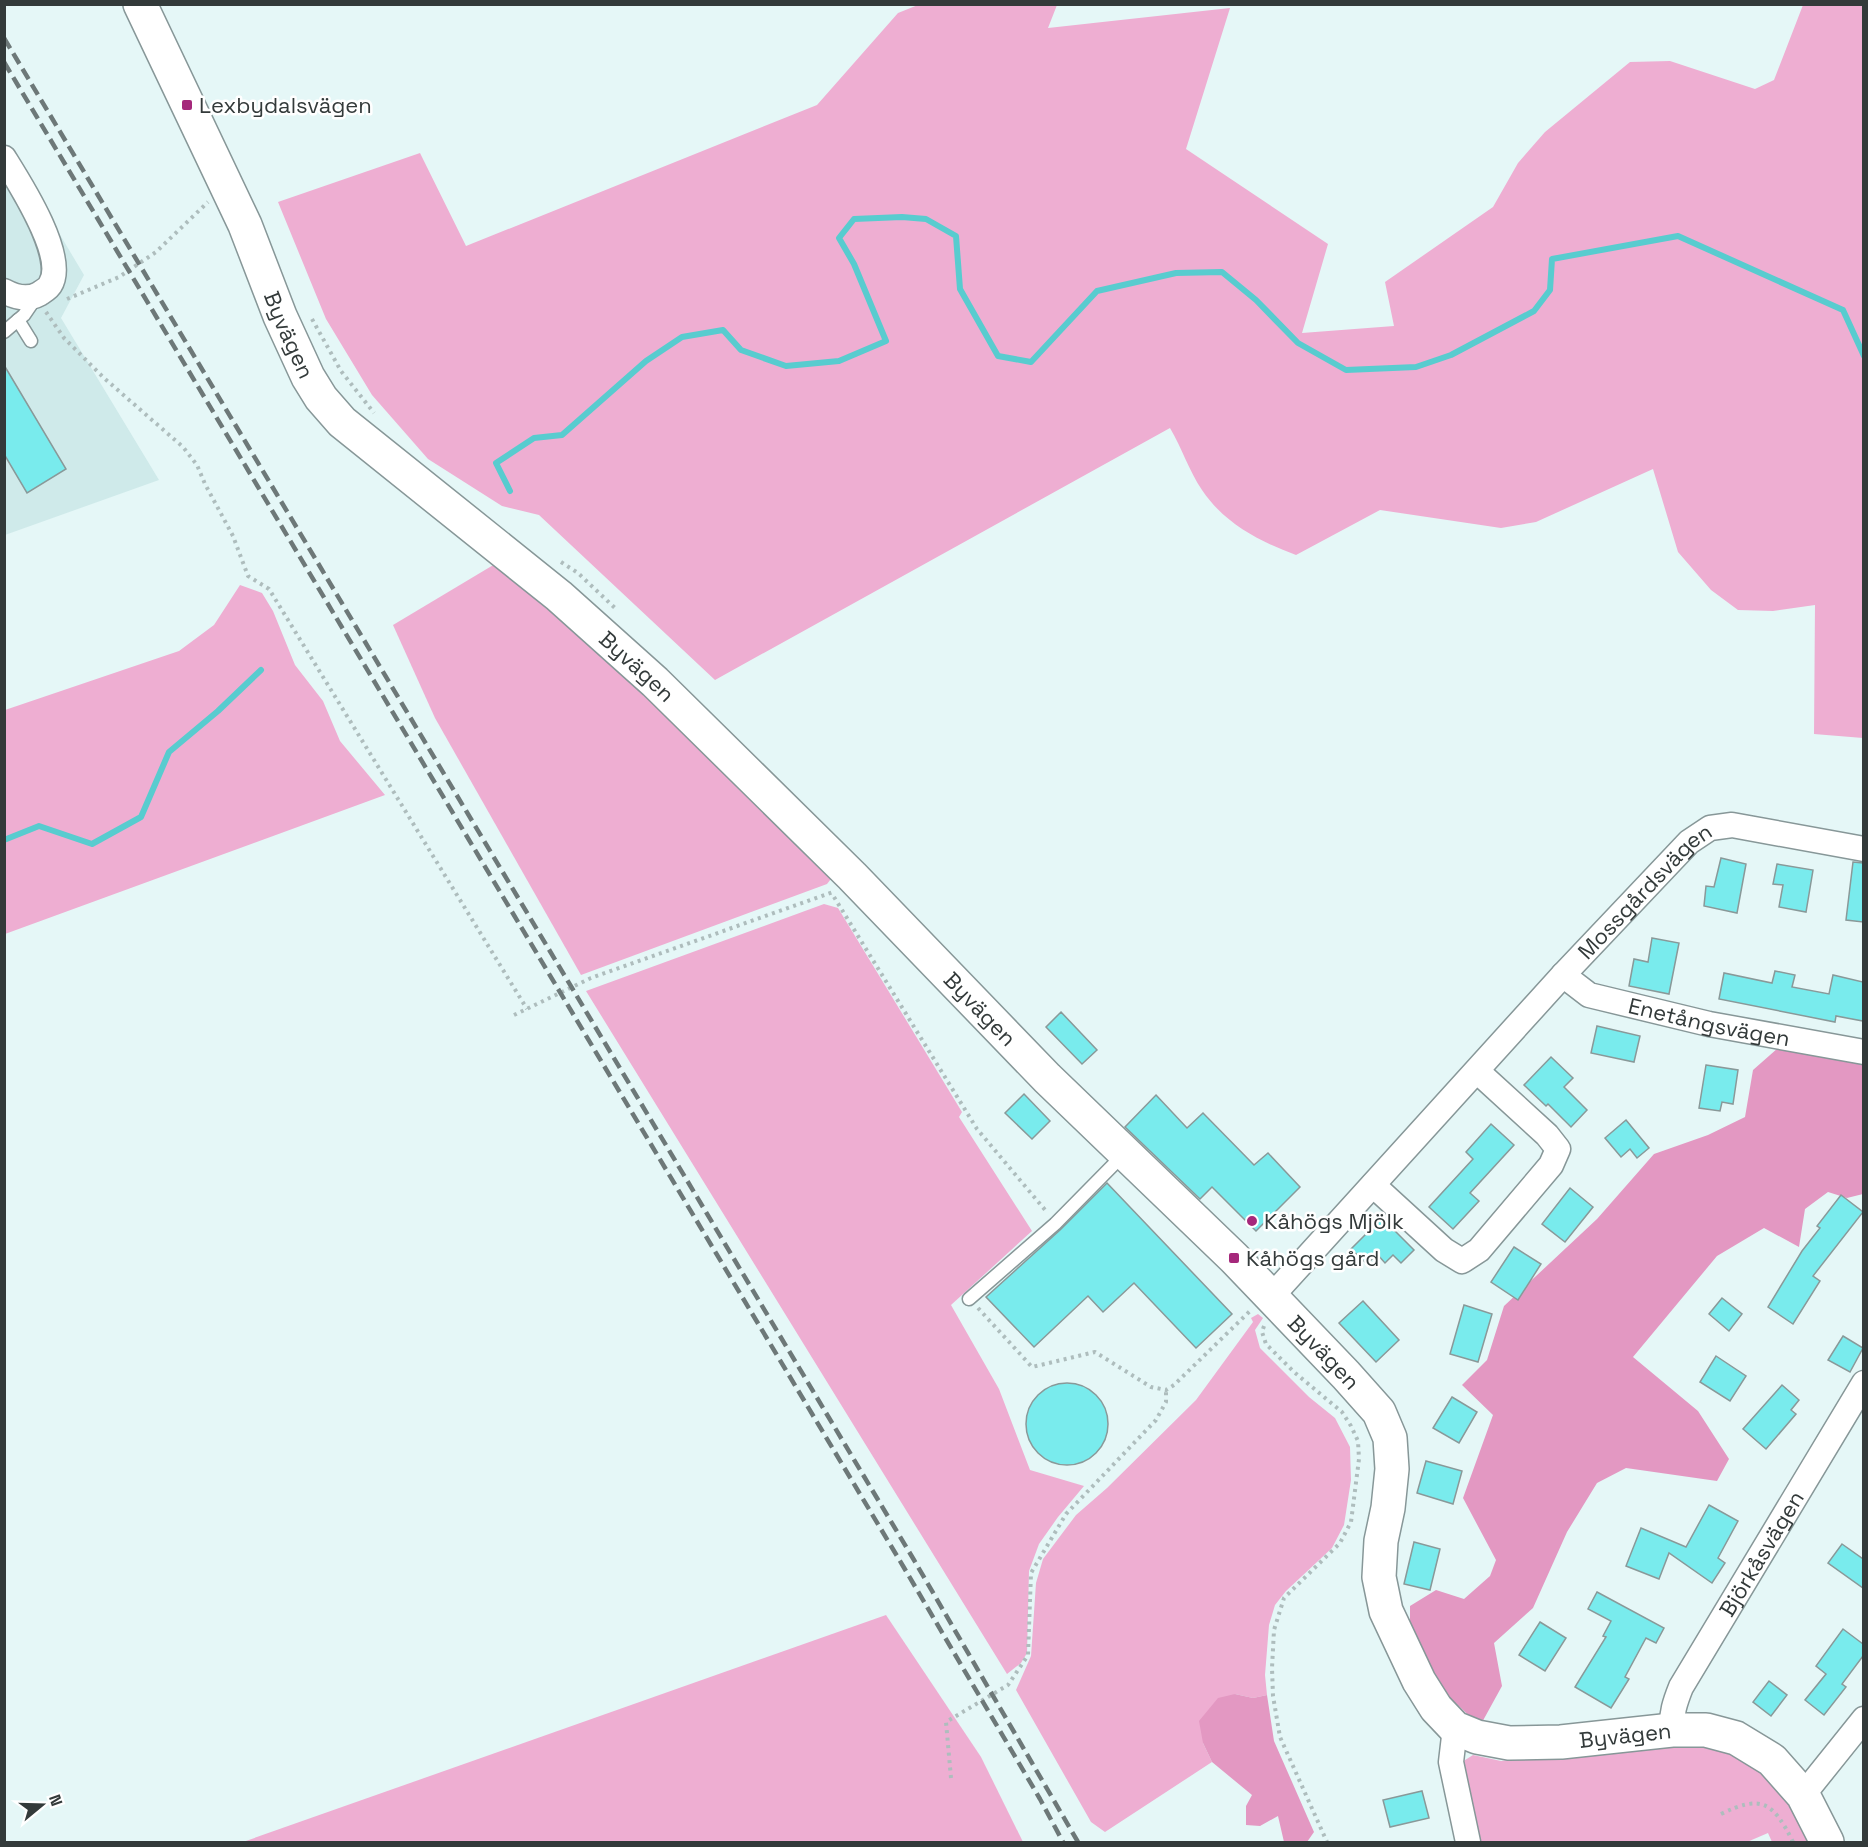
<svg xmlns="http://www.w3.org/2000/svg" width="1868" height="1847" viewBox="0 0 1868 1847" font-family="'Space Grotesk',sans-serif">
<rect width="100%" height="100%" fill="#e5f7f7"/>
<path fill="#cfeaea" d="M4 141 84 275 61 318 159 480 5 535Z"/>
<g fill="#eeaed2">
<path d="M918 5H1057L1048 28 1230 8 1186 149 1328 244 1302 333 1394 326 1385 282 1493 207 1518 163 1545 132 1630 62 1670 61 1755 89 1774 80 1803 5H1863V738L1814 734 1815 605 1773 611 1738 610 1711 590 1678 552 1653 469 1536 522 1501 528 1380 510 1296 555C1259 541 1225 524 1202 490 1189 471 1182 448 1170 428L715 680 539 515 502 506 428 459 372 395 326 319 278 202 420 153 466 246 817 105 898 13Z"/>
<path d="M495 564 611 657 834 875 827 884 581 975 435 718 393 625Z"/>
<path d="M240 585 262 593 273 611 295 665 323 701 340 741 385 795 5 934V710L179 651 214 625Z"/>
<path d="M824 904 838 908 962 1112 959 1117 1032 1231 951 1305 999 1389 1030 1470 1084 1486 1058 1517 1039 1544 1029 1571 1027 1653 1021 1663 1007 1674 586 991Z"/>
<path d="M1258 1314 1263 1318 1255 1330 1260 1348 1309 1397 1335 1418 1350 1447 1351 1480 1344 1525 1332 1548 1286 1591 1275 1605 1269 1625 1265 1675 1267 1695 1253 1698 1235 1694 1203 1743 1212 1762 1105 1832 1091 1822 1016 1690 1031 1656 1036 1583 1043 1559 1076 1515 1107 1488 1196 1400 1253 1322 1251 1318Z"/>
<path d="M886 1615 981 1757 1023 1842H243Z"/>
<path d="M1714 1744 1752 1763 1787 1793 1812 1842H1772L1768 1833 1747 1842H1472L1462 1762 1473 1755 1501 1761 1622 1745Z"/>
</g>
<g fill="#e398c2">
<path d="M1778 1048 1863 1063V1194L1847 1198 1828 1192 1805 1209 1799 1247 1764 1228 1717 1256 1633 1357 1698 1411 1729 1459 1717 1481 1626 1468 1597 1483 1567 1532 1533 1608 1494 1643 1502 1686 1480 1726 1446 1694 1410 1632V1606L1436 1590 1464 1599 1490 1576 1496 1560 1463 1498 1493 1415 1462 1385 1487 1360 1504 1306 1597 1219 1654 1154 1708 1135 1745 1117 1753 1070Z"/>
<path d="M1235 1694 1253 1698 1267 1695 1274 1741 1314 1832 1307 1842H1284L1278 1816 1260 1826 1246 1825V1806L1252 1795 1212 1762 1203 1743 1199 1721 1218 1698Z"/>
</g>
<g fill="none" stroke-linecap="round" stroke-linejoin="round">
<g stroke="#58cccf" stroke-width="6">
<path d="M510 491 496 463 534 438 562 435 646 361 682 337 723 330 741 350 786 366 839 361 886 341 854 264 839 238 854 219 902 217 926 219 956 236 960 289 998 356 1031 362 1097 291 1176 273 1222 272 1256 300 1298 343 1346 370 1416 367 1451 355 1534 311 1550 290 1552 259 1678 236 1843 310 1864 356"/>
<path d="M4 840 39 826 92 844 141 817 169 752 218 711 261 670"/>
</g>
</g>
<g fill="#79ebed" stroke="#899999" stroke-width="1.5">
<path d="M4 365 66 469 27 493 4 454Z"/>
<path d="M1721 858 1746 864 1737 913 1704 906 1706 886 1714 887Z"/>
<path d="M1853 862 1863 863V922L1846 920Z"/>
<path d="M1777 864 1813 870 1806 912 1779 907 1783 885 1773 884Z"/>
<path d="M1652 938 1679 943 1669 994 1629 986 1634 959 1648 962Z"/>
<path d="M1775 971 1795 975 1792 987 1829 994 1833 975 1863 982V1021L1836 1016 1835 1022 1719 999 1724 973 1772 983Z"/>
<path d="M1061 1012 1097 1050 1082 1064 1046 1027Z"/>
<path d="M1597 1026 1640 1036 1634 1062 1591 1053Z"/>
<path d="M1551 1057 1573 1078 1564 1087 1587 1110 1571 1127 1548 1104 1546 1106 1524 1085Z"/>
<path d="M1706 1065 1738 1070 1733 1104 1722 1102 1720 1111 1699 1108Z"/>
<path d="M1024 1094 1050 1121 1032 1139 1005 1113Z"/>
<path d="M1156 1095 1187 1128 1203 1113 1254 1165 1268 1153 1300 1187 1256 1231 1212 1187 1200 1199 1125 1127Z"/>
<path d="M1626 1120 1649 1148 1637 1158 1630 1149 1621 1157 1605 1138Z"/>
<path d="M1491 1124 1514 1145 1470 1193 1479 1201 1453 1229 1429 1207 1473 1159 1466 1152Z"/>
<path d="M1107 1183 1232 1314 1196 1348 1134 1283 1103 1312 1088 1296 1034 1347 986 1297 1060 1230Z"/>
<path d="M1570 1188 1593 1207 1565 1242 1542 1224Z"/>
<path d="M1841 1195 1863 1212 1813 1276 1820 1281 1793 1324 1768 1307 1802 1251 1820 1228 1817 1226Z"/>
<path d="M1382 1218 1414 1250 1401 1263 1393 1255 1385 1263 1377 1254 1367 1264 1351 1249Z"/>
<path d="M1514 1247 1541 1264 1518 1300 1491 1282Z"/>
<path d="M1722 1298 1742 1314 1729 1331 1709 1314Z"/>
<path d="M1363 1301 1399 1340 1376 1362 1339 1323Z"/>
<path d="M1464 1305 1492 1314 1478 1362 1450 1354Z"/>
<path d="M1843 1336 1863 1348 1850 1372 1828 1360Z"/>
<path d="M1716 1356 1746 1376 1730 1401 1700 1382Z"/>
<circle cx="1067" cy="1424" r="41"/>
<path d="M1782 1385 1799 1400 1791 1410 1796 1414 1766 1449 1743 1429Z"/>
<path d="M1452 1397 1477 1412 1459 1443 1433 1428Z"/>
<path d="M1426 1461 1462 1471 1453 1504 1417 1493Z"/>
<path d="M1709 1505 1738 1521 1718 1558 1725 1563 1712 1583 1669 1553 1659 1579 1626 1566 1641 1528 1686 1547Z"/>
<path d="M1414 1542 1440 1549 1430 1590 1404 1584Z"/>
<path d="M1842 1544 1863 1559V1588L1828 1563Z"/>
<path d="M1597 1592 1664 1628 1656 1643 1646 1638 1625 1677 1629 1679 1611 1708 1575 1687 1606 1637 1603 1636 1611 1621 1588 1609Z"/>
<path d="M1540 1622 1566 1638 1545 1671 1519 1655Z"/>
<path d="M1843 1629 1863 1644V1656L1842 1684 1846 1687 1824 1715 1805 1700 1826 1674 1816 1666Z"/>
<path d="M1769 1681 1787 1695 1771 1716 1753 1702Z"/>
<path d="M1422 1791 1429 1818 1390 1827 1383 1800Z"/>
</g>
<g fill="none" stroke-linecap="round" stroke-linejoin="round">
<defs>
<g id="lane">
<path d="M18 320 31 341"/>
<path d="M4 332 24 315 37 296"/>
<path d="M969 1299 1055 1224 1125 1153"/>
</g>
<g id="street">
<path d="M4 158C19 182 68 258 50 285 49 288 42 292 39 294 28 300 15 297 4 291"/>
<path id="s1" d="M1563 975 1589 995 1709 1024 1864 1052"/>
<path d="M1373 1185 1444 1250 1462 1261 1479 1250 1551 1165 1558 1149 1547 1135 1477 1071"/>
<path id="s2" d="M1271 1297 1563 975 1689 842 1710 828 1732 825 1864 849"/>
<path d="M1455 1728 1451 1762 1468 1842"/>
<path id="s3" d="M1672 1730C1671 1714 1675 1702 1681 1687L1864 1383"/>
<path d="M1803 1795 1864 1719"/>
</g>
<g id="secondary">
<path id="s4" d="M140 4 245 225 280 316 308 377 321 398 342 422 559 596 655 682 852 876 1047 1078 1234 1258 1346 1375 1379 1412 1390 1438 1392 1469 1388 1508 1381 1541 1379 1577 1386 1611 1419 1681 1436 1708 1455 1728 1477 1737 1509 1743 1561 1742 1672 1730H1706L1736 1738 1772 1760 1803 1795 1827 1842"/>
</g>
</defs>
<use href="#lane" stroke="#879798" stroke-width="15"/>
<use href="#street" stroke="#879798" stroke-width="27"/>
<use href="#secondary" stroke="#879798" stroke-width="36"/>
<g stroke="#aebdbd" stroke-width="4" stroke-dasharray="3 4.5" stroke-linecap="butt">
<path d="M67 299 119 277 156 252 208 202"/>
<path d="M46 312 64 338 104 378 183 447 197 465 205 484 233 536 248 576 269 589 527 1009"/>
<path d="M312 319 341 371 374 413"/>
<path d="M561 562 578 573 616 609"/>
<path d="M834 897 977 1129 1046 1211"/>
<path d="M514 1015 591 978 833 892"/>
<path d="M978 1308 1032 1367 1095 1352 1151 1387 1166 1390 1174 1385 1250 1311"/>
<path d="M1264 1326 1262 1332 1266 1344 1294 1372 1342 1412 1351 1426 1358 1441 1359 1459 1351 1522 1340 1543 1284 1598 1274 1630 1272 1668 1273 1696 1280 1737 1327 1842"/>
<path d="M951 1778 946 1722 1008 1685 1028 1655 1031 1573 1066 1514 1156 1420 1166 1402V1390"/>
<path d="M1721 1814C1762 1794 1773 1802 1793 1842"/>
</g>
<use href="#lane" stroke="#fff" stroke-width="12"/>
<use href="#street" stroke="#fff" stroke-width="24"/>
<use href="#secondary" stroke="#fff" stroke-width="33"/>
<g stroke="#6d7878" stroke-width="4.5" stroke-dasharray="12 6" stroke-linecap="butt">
<path d="M4 38 914 1560 1078 1842"/>
<path d="M4 62 903 1566 1040 1799 1063 1842"/>
</g>
</g>
<g fill="#a5287b" stroke="#fff" stroke-width="2">
<rect x="181" y="99" width="12" height="12" rx="3"/>
<circle cx="1252" cy="1221" r="6"/>
<rect x="1228" y="1252" width="12" height="12" rx="3"/>
</g>
<g text-anchor="middle" stroke-width="5" stroke-linejoin="round" paint-order="stroke">
<g font-size="22" fill="#333a3a" stroke="#fff" text-anchor="start">
<text x="199" y="113">Lexbydalsvägen</text>
<text x="1264" y="1229">Kåhögs Mjölk</text>
<text x="1246" y="1266">Kåhögs gård</text>
</g>
<g font-size="22" fill="#333a3a" stroke="#fff">
<text dy="8" stroke="none"><textPath href="#s4" startOffset="363">Byvägen</textPath></text>
<text dy="8" stroke="none"><textPath href="#s4" startOffset="849">Byvägen</textPath></text>
<text dy="8" stroke="none"><textPath href="#s2" startOffset="552">Mossgårdsvägen</textPath></text>
<text dy="8" stroke="none"><textPath href="#s4" startOffset="1334">Byvägen</textPath></text>
<text dy="8" stroke="none"><textPath href="#s1" startOffset="156">Enetångsvägen</textPath></text>
<text dy="8" stroke="none"><textPath href="#s4" startOffset="1820">Byvägen</textPath></text>
<text dy="8" stroke="none"><textPath href="#s3" startOffset="200">Björkåsvägen</textPath></text>
<text dy="8" stroke="none"><textPath href="#s4" startOffset="2414">Byvägen</textPath></text>
</g>
</g>
<rect width="1868" height="1847" fill="none" stroke="#333a3a" stroke-width="12"/>
<g transform="translate(42 1805) rotate(71)" stroke="#ffffff" stroke-width="4.5" paint-order="stroke">
<path d="M0-4.5L10 22L0 15L-10 22Z" fill="#333a3a"/>
<text y="-9" font-size="16" font-weight="bold" text-anchor="middle" fill="#333a3a">N</text>
</g>
</svg>
